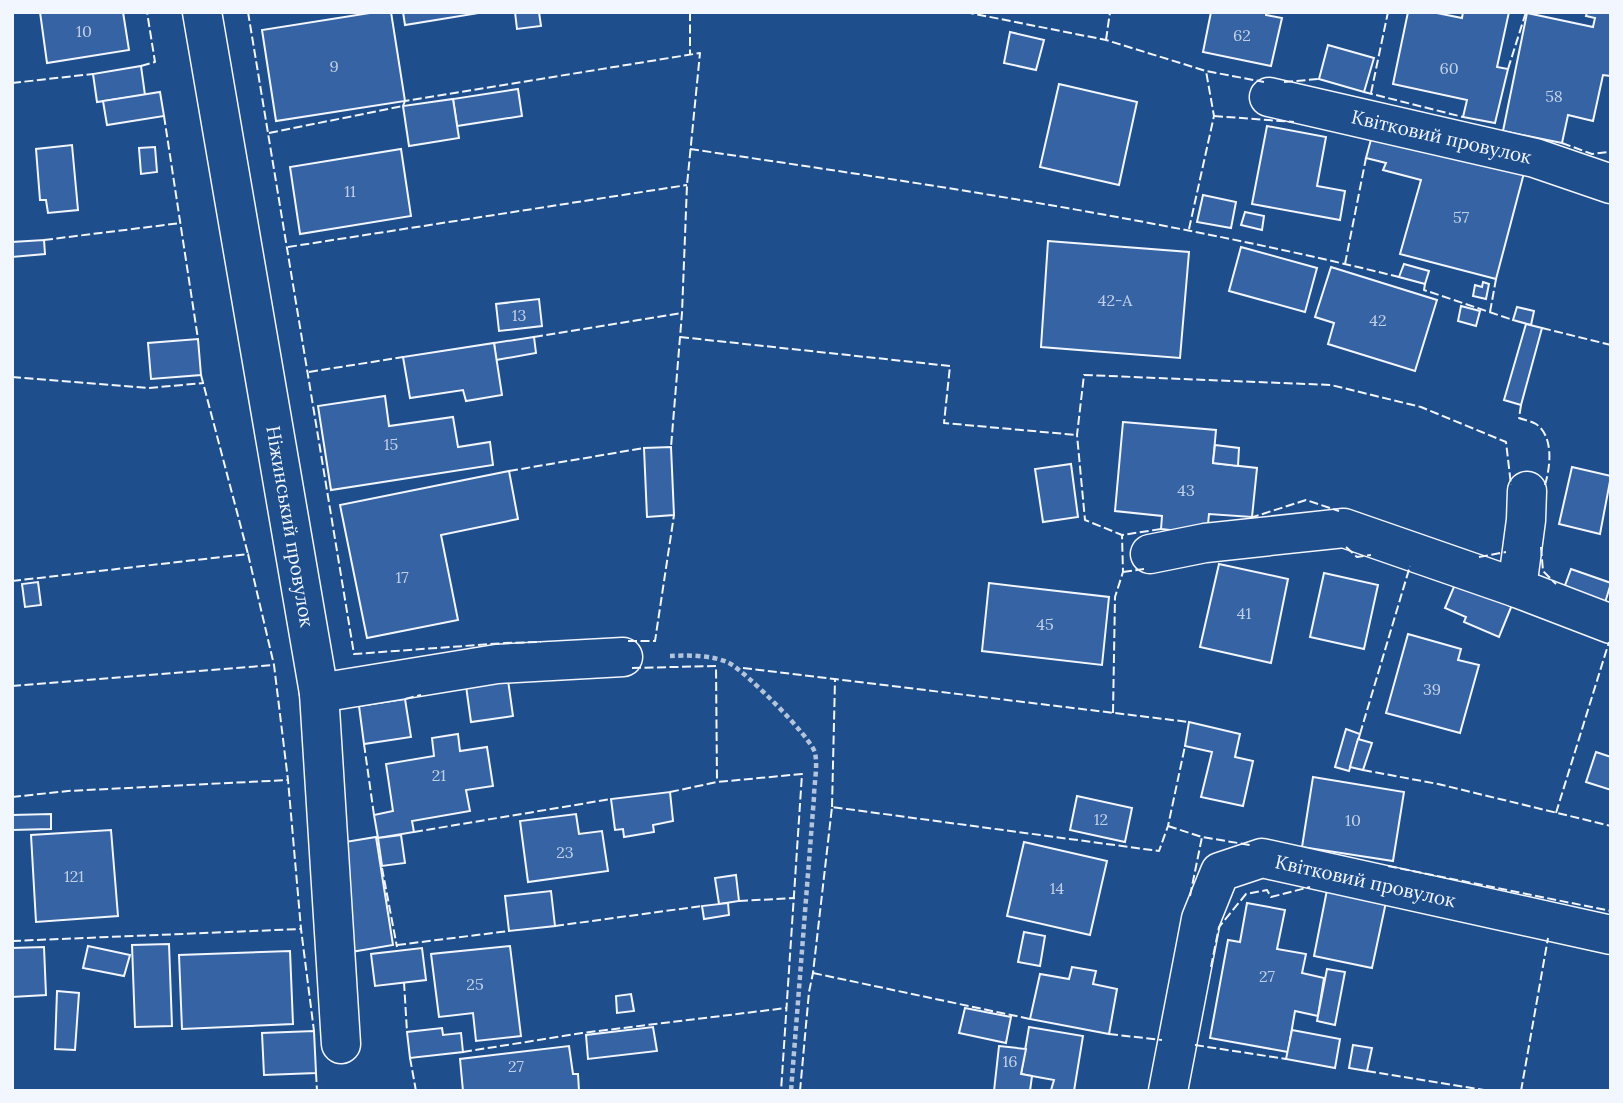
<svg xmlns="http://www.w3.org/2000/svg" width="1623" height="1103" viewBox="0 0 1623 1103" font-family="Lora,serif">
<rect width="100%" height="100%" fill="#1f4e8c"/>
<g fill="#3563a3" stroke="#f2f6ff" stroke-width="2">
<path d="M40 12H123L129 50 47 63Z"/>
<path d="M376 12H391L405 101 276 121 262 30Z"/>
<path d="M403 12H479V13L405 25Z"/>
<path d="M515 12H539L541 26 517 29Z"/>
<path d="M1211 12H1266V15L1282 18 1271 66 1203 52Z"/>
<path d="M1408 12H1432L1462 18 1463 12H1509L1497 67 1508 69 1495 123 1463 117 1467 100 1393 84Z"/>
<path d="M1587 12H1611V76L1603 75 1593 121 1568 115 1562 143 1503 131 1527 13 1593 27 1595 18 1586 16Z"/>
<path d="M1010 32 1044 40 1036 70 1004 63Z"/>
<path d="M1328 45 1374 58 1364 92 1319 79Z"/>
<path d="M141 66 145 95 97 102 93 74Z"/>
<path d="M1059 84 1137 102 1119 185 1040 167Z"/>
<path d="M518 89 522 116 457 126 453 99Z"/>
<path d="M160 92 164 116 107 125 103 101Z"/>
<path d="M453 99 459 138 409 146 403 106Z"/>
<path d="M1267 126 1326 137 1317 186 1345 191 1340 220 1252 204Z"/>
<path d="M1373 132 1524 173 1496 279 1400 254 1421 180 1383 170 1386 163 1366 158Z"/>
<path d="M72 145 78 210 48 213 46 200H40L36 149Z"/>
<path d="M155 147 157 172 141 174 139 148Z"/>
<path d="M401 149 411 216 300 234 290 167Z"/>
<path d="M1203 195 1236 202 1231 228 1197 222Z"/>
<path d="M1245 212 1264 216 1262 230 1241 225Z"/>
<path d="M44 240 45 254 12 257V242Z"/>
<path d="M1048 241 1189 252 1180 358 1041 347Z"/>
<path d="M1241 247 1317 268 1305 312 1229 291Z"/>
<path d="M1404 264 1429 271 1425 284 1399 277Z"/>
<path d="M1331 267 1437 300 1415 371 1328 344 1334 323 1315 317Z"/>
<path d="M1483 282 1489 284 1486 299 1473 296 1475 285 1482 287Z"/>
<path d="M539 299 542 326 499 331 496 304Z"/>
<path d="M1461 306 1480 311 1476 326 1458 321Z"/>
<path d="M1517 307 1534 311 1531 325 1513 320Z"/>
<path d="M1526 324 1542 328 1521 405 1504 400Z"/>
<path d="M534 337 536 353 496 360 494 343Z"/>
<path d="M198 339 201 375 151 379 148 343Z"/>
<path d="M494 343 502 395 466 401 463 390 410 398 403 357Z"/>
<path d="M385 396 389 426 453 417 458 447 490 442 493 465 331 490 318 406Z"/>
<path d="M1123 422 1216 430 1213 463 1257 468 1252 517 1209 514 1207 534 1161 529 1162 516 1115 511Z"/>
<path d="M1215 445 1239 448 1238 466 1213 463Z"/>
<path d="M671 447 674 515 647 517 644 448Z"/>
<path d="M1071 464 1078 517 1043 522 1035 469Z"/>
<path d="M1572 467 1611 476 1600 534 1559 524Z"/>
<path d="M509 471 518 519 441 535 458 620 367 638 340 505Z"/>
<path d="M1219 564 1288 579 1271 663 1200 647Z"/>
<path d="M1571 569 1611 583 1604 606 1563 591Z"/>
<path d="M1324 573 1378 585 1364 649 1310 637Z"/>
<path d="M38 582 41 605 25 607 22 584Z"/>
<path d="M1456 582 1512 605 1499 637 1464 622 1466 617 1445 608Z"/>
<path d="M989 583 1109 597 1102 665 982 651Z"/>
<path d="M1408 634 1461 649 1458 660 1479 665 1460 733 1386 713Z"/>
<path d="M508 680 513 716 471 722 466 686Z"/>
<path d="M405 699 411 737 364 744 359 706Z"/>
<path d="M1189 722 1240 734 1235 757 1253 761 1243 806 1201 797 1212 752 1185 746Z"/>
<path d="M1346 729 1360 734 1349 771 1335 767Z"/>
<path d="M458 734 460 751 487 747 493 786 466 790 470 811 412 821 414 832 378 838 374 815 393 811 386 764 434 756 432 738Z"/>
<path d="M1358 739 1372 743 1363 770 1350 767Z"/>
<path d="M1596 752 1611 757V790L1586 782Z"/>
<path d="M1313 777 1404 792 1393 861 1302 847Z"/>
<path d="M670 792 673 821 653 825 654 832 624 837 623 829 615 830 611 799Z"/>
<path d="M1077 796 1132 808 1125 842 1070 830Z"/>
<path d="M51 814V829L12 830V815Z"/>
<path d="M576 814 579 834 602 831 608 871 528 882 520 821Z"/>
<path d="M111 830 118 916 36 922 31 835Z"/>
<path d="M401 835 405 863 382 866 378 838Z"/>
<path d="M376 837 393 945 351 952 339 843Z"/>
<path d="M1024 842 1107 861 1090 935 1007 916Z"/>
<path d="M736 875 739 901 719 904 715 878Z"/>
<path d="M1327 890 1386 902 1372 968 1314 956Z"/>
<path d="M551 891 555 926 509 931 505 896Z"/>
<path d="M728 903 729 915 704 919 702 906Z"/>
<path d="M1247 903 1285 910 1277 949 1306 954 1302 973 1324 978 1318 1016 1295 1011 1288 1052 1210 1038 1228 940 1240 942Z"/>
<path d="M1024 932 1045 936 1040 966 1018 962Z"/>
<path d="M169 944 172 1026 135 1027 132 945Z"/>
<path d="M88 946 130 955 124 976 83 968Z"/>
<path d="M510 946 521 1036 476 1041 473 1013 439 1017 431 954Z"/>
<path d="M44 947 46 995 12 997V948Z"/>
<path d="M422 948 426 980 375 986 371 954Z"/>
<path d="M290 951 293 1024 182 1029 179 955Z"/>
<path d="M1072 967 1096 971 1093 984 1117 989 1109 1034 1030 1019 1040 974 1069 979Z"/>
<path d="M1327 969 1345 972 1335 1025 1317 1021Z"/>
<path d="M57 991 79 993 75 1050 55 1049Z"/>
<path d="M631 994 634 1011 617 1013 616 996Z"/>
<path d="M965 1008 1011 1017 1006 1043 959 1033Z"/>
<path d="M653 1027 657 1051 588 1059 586 1035Z"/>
<path d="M1029 1027 1083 1036 1074 1091 1051 1090 1054 1080 1021 1074Z"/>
<path d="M442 1028 443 1035 461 1033 463 1052 410 1058 407 1032Z"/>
<path d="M1292 1030 1340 1039 1335 1068 1286 1059Z"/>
<path d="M314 1031 316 1073 264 1075 262 1033Z"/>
<path d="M1353 1045 1372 1048 1367 1071 1349 1068Z"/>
<path d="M569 1046 573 1074H578L579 1091H463L460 1059Z"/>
<path d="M999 1046 1026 1049 1021 1074 1032 1076 1030 1091H994Z"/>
</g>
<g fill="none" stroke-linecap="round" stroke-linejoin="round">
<defs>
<g id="minor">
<path id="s1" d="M202 12 319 693 341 1044"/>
<path id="s2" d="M1269 97 1535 158 1611 184"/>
<path d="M1150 554 1205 543 1344 528 1517 588 1611 624"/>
<path d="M1517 588 1526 520 1527 491"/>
<path d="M319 693 497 664 623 657"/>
<path id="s3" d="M1168 1091 1201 919 1220 872 1262 858 1611 935"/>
</g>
</defs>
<use href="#minor" stroke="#f2f6ff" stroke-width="41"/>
<path stroke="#b3c4dc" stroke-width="4.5" stroke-dasharray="5 3.5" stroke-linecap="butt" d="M670 656C688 655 713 655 729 663 745 671 812 738 815 753 818 766 814 784 814 797L791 1091"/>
<use href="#minor" stroke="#1f4e8c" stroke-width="38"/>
<g stroke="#f2f6ff" stroke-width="2" stroke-dasharray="9 3.5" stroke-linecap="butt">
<path d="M248 12 354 654 505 643 541 642"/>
<path d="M690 12V55"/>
<path d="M965 12 1106 40 1206 71 1264 82"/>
<path d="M1106 40 1110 12"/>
<path d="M141 66 155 62 147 12"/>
<path d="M1508 69 1526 12"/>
<path d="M1284 82 1319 79"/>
<path d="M12 83 93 74"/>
<path d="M1364 92 1463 117"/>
<path d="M1371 93 1388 12"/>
<path d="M164 116 198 339"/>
<path d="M1214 116 1294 122"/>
<path d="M269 133 403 106 405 101 700 53 687 185 682 313 671 447"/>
<path d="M1562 143 1592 154 1608 152"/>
<path d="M690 149C928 184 1165 219 1399 277"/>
<path d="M1189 229 1214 116 1206 71"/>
<path d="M44 240 181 223"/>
<path d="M288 247 687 185"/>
<path d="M1345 264 1366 158"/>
<path d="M1425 284 1424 290 1513 320"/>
<path d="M1490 312 1496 279"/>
<path d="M1542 328 1611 345"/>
<path d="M534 337 682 313"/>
<path d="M680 337 950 366 944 423 1077 435"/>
<path d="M309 372 403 357"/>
<path d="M201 375 248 554"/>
<path d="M12 377 149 388 204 383"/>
<path d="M1521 405 1519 418C1524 420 1531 421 1536 424 1555 437 1550 470 1544 488"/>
<path d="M509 471 644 448"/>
<path d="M1250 518 1306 500 1339 511"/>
<path d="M1161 529 1122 535 1085 520 1077 435 1084 375 1331 385 1421 407 1506 442 1511 485"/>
<path d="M1346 547 1357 557 1371 555"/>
<path d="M1541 547 1543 571 1556 584"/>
<path d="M1479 557 1506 552"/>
<path d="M1123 572 1144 569"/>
<path d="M12 581 248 554 274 665 288 780 301 929 314 1031"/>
<path d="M628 641H655L674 515"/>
<path d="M632 668 716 666 717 782"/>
<path d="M743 668 1189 722"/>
<path d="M12 686 274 665"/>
<path d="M405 699 421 695"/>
<path d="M1113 713 1115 597 1123 572 1122 535"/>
<path d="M1360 734 1410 566"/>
<path d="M364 744 374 815"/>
<path d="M1363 770 1438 784 1611 826"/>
<path d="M670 792 717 782 802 774 781 1091"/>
<path d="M12 797 68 791 288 780"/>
<path d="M832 807 835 680"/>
<path d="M1556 813 1609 642"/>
<path d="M1168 826 1202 837 1250 845"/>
<path d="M414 832 611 799"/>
<path d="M1388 866 1611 911"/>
<path d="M382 868 397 947"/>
<path d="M1190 896 1202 837"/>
<path d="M739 901 795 898"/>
<path d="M555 926 702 906"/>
<path d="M12 941 301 929"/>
<path d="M397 945 509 931"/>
<path d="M1211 967 1219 927 1246 894 1267 890 1271 897 1310 887"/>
<path d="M813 973 1030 1019"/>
<path d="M404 982 407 1032"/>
<path d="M1109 1034 1162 1040"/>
<path d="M1195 1045 1286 1059"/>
<path d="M463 1052 582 1033 786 1008"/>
<path d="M410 1058 416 1091"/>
<path d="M1367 1071 1490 1091"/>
<path d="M316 1073 317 1091"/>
<path d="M800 1091 809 992 813 973 832 807 1159 851 1168 826 1185 746"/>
<path d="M1521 1091 1548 938"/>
</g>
</g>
<g text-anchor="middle" stroke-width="5" stroke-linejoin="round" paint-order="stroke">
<g font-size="16" fill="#c3d1e8">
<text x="84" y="37">10</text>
<text x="1242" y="41">62</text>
<text x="334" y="72">9</text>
<text x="1449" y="74">60</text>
<text x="1554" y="102">58</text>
<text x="350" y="197">11</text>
<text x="1461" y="223">57</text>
<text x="1115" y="306">42-А</text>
<text x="519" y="321">13</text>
<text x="1378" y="326">42</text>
<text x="391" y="450">15</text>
<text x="1186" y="496">43</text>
<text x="402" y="583">17</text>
<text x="1244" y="619">41</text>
<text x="1045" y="630">45</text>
<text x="1432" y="695">39</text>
<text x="439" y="781">21</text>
<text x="1101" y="825">12</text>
<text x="1353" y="826">10</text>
<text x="565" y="858">23</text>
<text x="74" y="882">121</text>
<text x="1057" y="894">14</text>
<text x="1267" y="982">27</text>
<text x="475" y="990">25</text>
<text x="1010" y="1067">16</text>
<text x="516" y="1072">27</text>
</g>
<g font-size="19" fill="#f2f6ff" stroke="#1f4e8c">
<text dy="7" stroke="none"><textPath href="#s2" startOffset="177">Квітковий провулок</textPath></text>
<text dy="7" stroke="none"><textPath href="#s1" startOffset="522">Ніжинський провулок</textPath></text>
<text dy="7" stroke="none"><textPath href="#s3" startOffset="376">Квітковий провулок</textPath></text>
</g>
</g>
<rect width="1623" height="1103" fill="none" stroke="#f2f6ff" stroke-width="28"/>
</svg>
